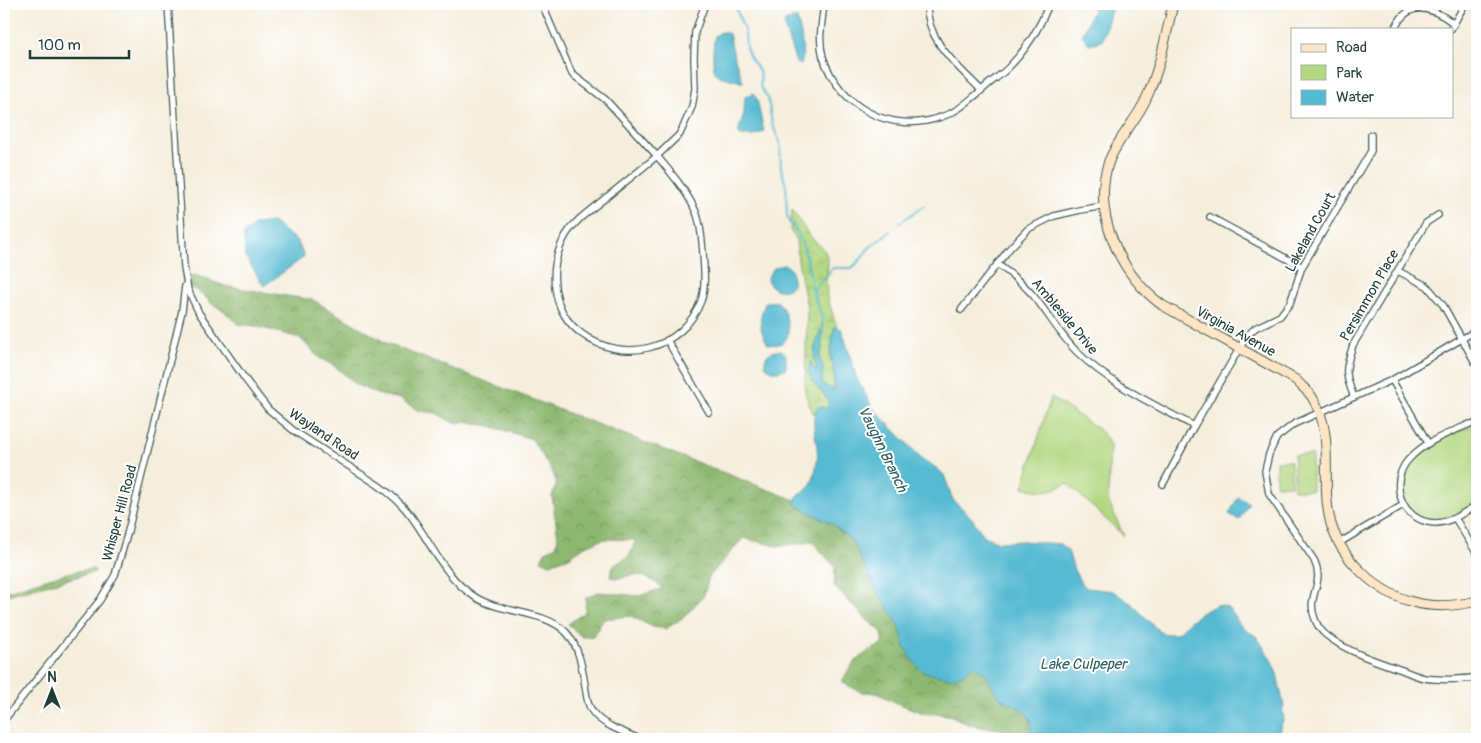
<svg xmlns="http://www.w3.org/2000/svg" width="1481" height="743" viewBox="0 0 1481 743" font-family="Pangolin,sans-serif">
<defs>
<pattern id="forest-crowns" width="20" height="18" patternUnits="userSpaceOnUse" patternTransform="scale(1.25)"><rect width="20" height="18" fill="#8eb86f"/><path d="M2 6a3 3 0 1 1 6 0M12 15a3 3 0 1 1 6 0" fill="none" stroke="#73975c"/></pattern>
<pattern id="wetland-marsh" width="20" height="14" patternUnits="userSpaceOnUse" patternTransform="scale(1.25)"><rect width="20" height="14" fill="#b3d881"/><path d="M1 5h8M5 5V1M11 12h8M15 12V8" fill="none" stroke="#9aba70"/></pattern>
</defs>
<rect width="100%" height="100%" fill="#fff"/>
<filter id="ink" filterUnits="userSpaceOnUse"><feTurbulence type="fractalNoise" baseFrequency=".02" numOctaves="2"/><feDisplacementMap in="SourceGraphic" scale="10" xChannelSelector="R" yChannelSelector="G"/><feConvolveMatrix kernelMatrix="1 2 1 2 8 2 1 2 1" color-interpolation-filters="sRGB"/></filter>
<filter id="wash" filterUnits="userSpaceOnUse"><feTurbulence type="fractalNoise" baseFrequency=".0096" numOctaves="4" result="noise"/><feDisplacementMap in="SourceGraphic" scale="20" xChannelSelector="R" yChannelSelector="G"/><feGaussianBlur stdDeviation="1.12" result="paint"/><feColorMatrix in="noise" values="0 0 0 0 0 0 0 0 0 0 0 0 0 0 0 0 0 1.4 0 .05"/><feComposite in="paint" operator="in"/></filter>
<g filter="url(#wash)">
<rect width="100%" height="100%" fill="#f6eedd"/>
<g fill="url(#forest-crowns)" stroke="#567a52">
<path d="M195 275 225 286 313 300 388 344 795 500 797 506 832 524 852 541 872 582 899 625 969 667 974 665 986 672 1029 718 1033 730 1031 739H1014L1010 733 1001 729 984 728 968 724 952 716 936 713 927 714 899 704 877 693 861 692 842 682C852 661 862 654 883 644L882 632 865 618 834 586 835 567 813 542 777 546 743 538 709 577 704 595 685 616 666 629 653 627 631 616 604 619 593 636 582 637 568 624 585 612 586 598 598 592 639 596 663 588C654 582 645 574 634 575 623 576 624 580 610 577L613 566 629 556 636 540 604 539 585 546 569 557 550 564 541 560 546 551 556 546 558 537 552 496 557 483 552 471 532 439 490 426 467 422 454 423 436 413 419 411 400 399 377 394 357 385 336 367 318 357 300 338 255 326 238 324 223 310 212 304 204 296 189 286 188 276Z"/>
<path d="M91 569H94L95 572 4 596V592C32 584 62 572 91 569Z"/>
</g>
<path fill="url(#wetland-marsh)" stroke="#698a5a" d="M792 209 808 234 825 251 828 263 826 280 827 296 837 327 834 328 830 360 833 365 834 390 822 384 823 367 819 357 822 349 823 326 815 347 814 359 817 369 813 368 811 363C806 388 827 391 829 405L826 408 816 410 814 414 809 405 805 392 807 308 798 260 796 240 790 230Z"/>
<g fill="#b3d881" stroke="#698a5a">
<path d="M1051 397 1098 429 1105 436 1110 445 1108 501 1124 536 1067 483C1052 493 1039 492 1023 487Z"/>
<path d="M1477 424V505L1436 523 1422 520 1403 505 1399 484 1409 459 1428 443Z"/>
<rect x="1294" y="455" width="18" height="35"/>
<rect x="1276" y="461" width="15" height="24"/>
</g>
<g fill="#54bad2" stroke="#3a7c83">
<path d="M1096 4H1113L1102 41 1089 44 1082 35Z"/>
<path d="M792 19H797C801 29 805 56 801 65L796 63 784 26 785 22Z"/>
<path d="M721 32H725L729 34 734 56 743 82H740L738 81 719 76 716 74C711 62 713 48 715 36Z"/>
<path d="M753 93 757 99 764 132 754 136H740L738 133 744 113 745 97Z"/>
<path d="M272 222 298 242 304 257 264 286 245 256 244 234 255 224Z"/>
<path d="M785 265 789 267 792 272 793 284C789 291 781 291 774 289L767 281C770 270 774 266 785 265Z"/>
<path d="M766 302C769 302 776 301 778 302 782 303 804 350 768 344 759 329 758 318 766 302Z"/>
<path d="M823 324 822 349 819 357 823 367 822 384 834 390 835 388 833 365 830 356 834 327H837L841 329 843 333 857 379 873 408 922 459 935 467 944 475 953 500 971 517 984 536 999 542 1023 541 1060 544 1068 551 1074 570 1081 583 1087 588 1113 591 1132 604 1159 631 1166 634H1176L1190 621 1206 610 1217 605 1226 607 1231 611 1241 626 1257 637 1272 661 1277 674 1284 706 1282 712 1284 717 1278 734 1271 739H1027C1031 732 1033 724 1029 717 1023 707 1008 704 1000 697 987 684 993 674 972 666L962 675 950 678 934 675 922 671 916 665 905 648 899 625 872 582 852 541 832 524 797 506 795 503C795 494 805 493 810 486 814 479 816 468 817 460 820 443 807 419 819 406L826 408 829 404C828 395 812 385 809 373 808 370 810 364 811 361L813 368 817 369 814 359 815 347Z"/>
<path d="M781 350 786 354V368L779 371H771L765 365C764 353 771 352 781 350Z"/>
<path d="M1238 497 1249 503 1239 520 1229 514Z"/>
</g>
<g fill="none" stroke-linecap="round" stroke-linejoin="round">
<g stroke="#54bad2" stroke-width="2">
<path d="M734 4C738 14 743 24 745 34 746 40 745 45 747 50 752 67 763 65 760 87L768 98 772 124 780 142 781 168 786 186 787 215 789 222 798 233 806 255 813 292 822 318V332"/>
<path d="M899 223 925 205"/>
<path d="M813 292 819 282 829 274 830 270 833 268H852L861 259 868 249 890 231"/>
</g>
</g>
</g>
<g filter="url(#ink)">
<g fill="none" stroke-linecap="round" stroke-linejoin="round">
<defs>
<g id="street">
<path d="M168 4 184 268 188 290 199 313 245 379 268 409 294 431 378 485C391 494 402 504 411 516 431 543 445 578 475 597 502 614 544 610 566 632 579 646 582 667 585 685 587 697 587 707 596 716 607 727 626 733 640 739"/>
<path d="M542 4 572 74 606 100 657 156 680 134 692 107 695 89 694 57 695 32 705 4"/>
<path d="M824 4C822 22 818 39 823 57 839 107 891 135 941 117 958 112 968 101 982 90 990 82 1000 76 1008 68 1026 50 1040 27 1049 4"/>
<path d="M927 4C926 41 957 65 981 90"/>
<path d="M544 7 552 4"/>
<path d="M1395 29C1407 0 1432 6 1454 24"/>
<path d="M1451 29 1465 4"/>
<path d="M657 156C671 173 687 191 696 212 701 224 702 240 703 253 704 268 706 287 701 301 682 351 622 364 582 334 571 326 562 314 558 301 551 278 554 256 566 235 575 220 591 210 604 199 622 185 639 171 657 156Z"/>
<path d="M1210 217 1302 267"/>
<path d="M997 264C1010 273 1022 283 1032 294 1048 313 1060 335 1077 352 1110 384 1153 404 1194 426"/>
<path d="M1398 271 1427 286 1443 305 1477 366"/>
<path d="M961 310 1010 248 1028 229 1054 216 1080 210 1104 206"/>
<path d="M1477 330 1392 380 1294 424 1277 437 1269 454 1265 471 1269 494 1314 560C1326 585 1305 596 1315 619 1317 625 1321 631 1326 635 1345 651 1378 662 1402 670 1409 673 1416 676 1424 678 1438 680 1463 680 1477 677"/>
<path d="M667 340 709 412"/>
<path d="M1392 380 1428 443"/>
<path d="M1354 397C1344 373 1345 369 1353 345L1426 223 1438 215"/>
<path d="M1477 424H1470C1449 433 1426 441 1410 458 1387 481 1401 522 1435 523 1450 523 1465 512 1477 505"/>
<path d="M1163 484 1194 426 1246 337 1255 328 1280 316 1290 303 1302 267 1371 151V135"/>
<path d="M1455 518 1477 554"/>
<path d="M1339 543 1403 505"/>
<path d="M4 720 100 600 115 575 127 535 182 311 185 286"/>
</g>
<path id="secondary" d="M1173 4C1166 35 1160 69 1146 99 1136 121 1118 138 1109 161 1091 213 1120 274 1162 305L1296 380C1301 386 1308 391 1312 397 1337 436 1319 482 1331 524 1342 560 1377 593 1413 602 1434 608 1456 606 1477 601"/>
</defs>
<use href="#street" stroke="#3f584d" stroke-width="8"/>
<use href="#secondary" stroke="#3f584d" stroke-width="11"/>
<use href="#street" stroke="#fff" stroke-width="5.5"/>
<use href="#secondary" stroke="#fde5c5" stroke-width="9"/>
</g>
</g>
<g text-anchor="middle" stroke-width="4" stroke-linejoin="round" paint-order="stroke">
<g font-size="14" fill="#1f3d34" stroke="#fff">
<text transform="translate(1310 232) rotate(-61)" y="5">Lakeland Court</text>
<text transform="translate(1369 295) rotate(-60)" y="5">Persimmon Place</text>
<text transform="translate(1065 316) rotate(50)" y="5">Ambleside Drive</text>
<text transform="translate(1236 331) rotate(29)" y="5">Virginia Avenue</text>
<text transform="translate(324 434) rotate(34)" y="5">Wayland Road</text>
<text transform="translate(119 513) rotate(-75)" y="5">Whisper Hill Road</text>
</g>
<g font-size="15" font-style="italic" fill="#2f6263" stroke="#fff">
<text transform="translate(883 449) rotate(64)" y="5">Vaughn Branch</text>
<text x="1083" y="669">Lake Culpeper</text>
</g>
</g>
<rect width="1481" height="743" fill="none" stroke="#fff" stroke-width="20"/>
<rect x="1291" y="28" width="162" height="90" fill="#ffffff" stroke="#a5b1ae"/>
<rect x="1301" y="44" width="25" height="8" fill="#fde5c5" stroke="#a5b1ae"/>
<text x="1336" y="52" font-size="15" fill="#1f3d34">Road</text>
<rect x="1301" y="65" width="25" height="15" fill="#b3d881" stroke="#a5b1ae"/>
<text x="1336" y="78" font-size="15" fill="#1f3d34">Park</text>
<rect x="1301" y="90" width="25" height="15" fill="#54bad2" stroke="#a5b1ae"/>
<text x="1336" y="102" font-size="15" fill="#1f3d34">Water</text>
<g transform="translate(52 690)" stroke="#ffffff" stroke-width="4" paint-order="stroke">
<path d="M0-4L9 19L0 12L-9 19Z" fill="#1f3d34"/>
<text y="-8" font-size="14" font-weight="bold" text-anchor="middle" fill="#1f3d34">N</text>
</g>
<path d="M30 50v8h99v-8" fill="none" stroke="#1f3d34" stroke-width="2.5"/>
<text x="38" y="50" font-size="15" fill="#1f3d34" stroke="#ffffff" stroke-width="4" paint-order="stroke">100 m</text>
</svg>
